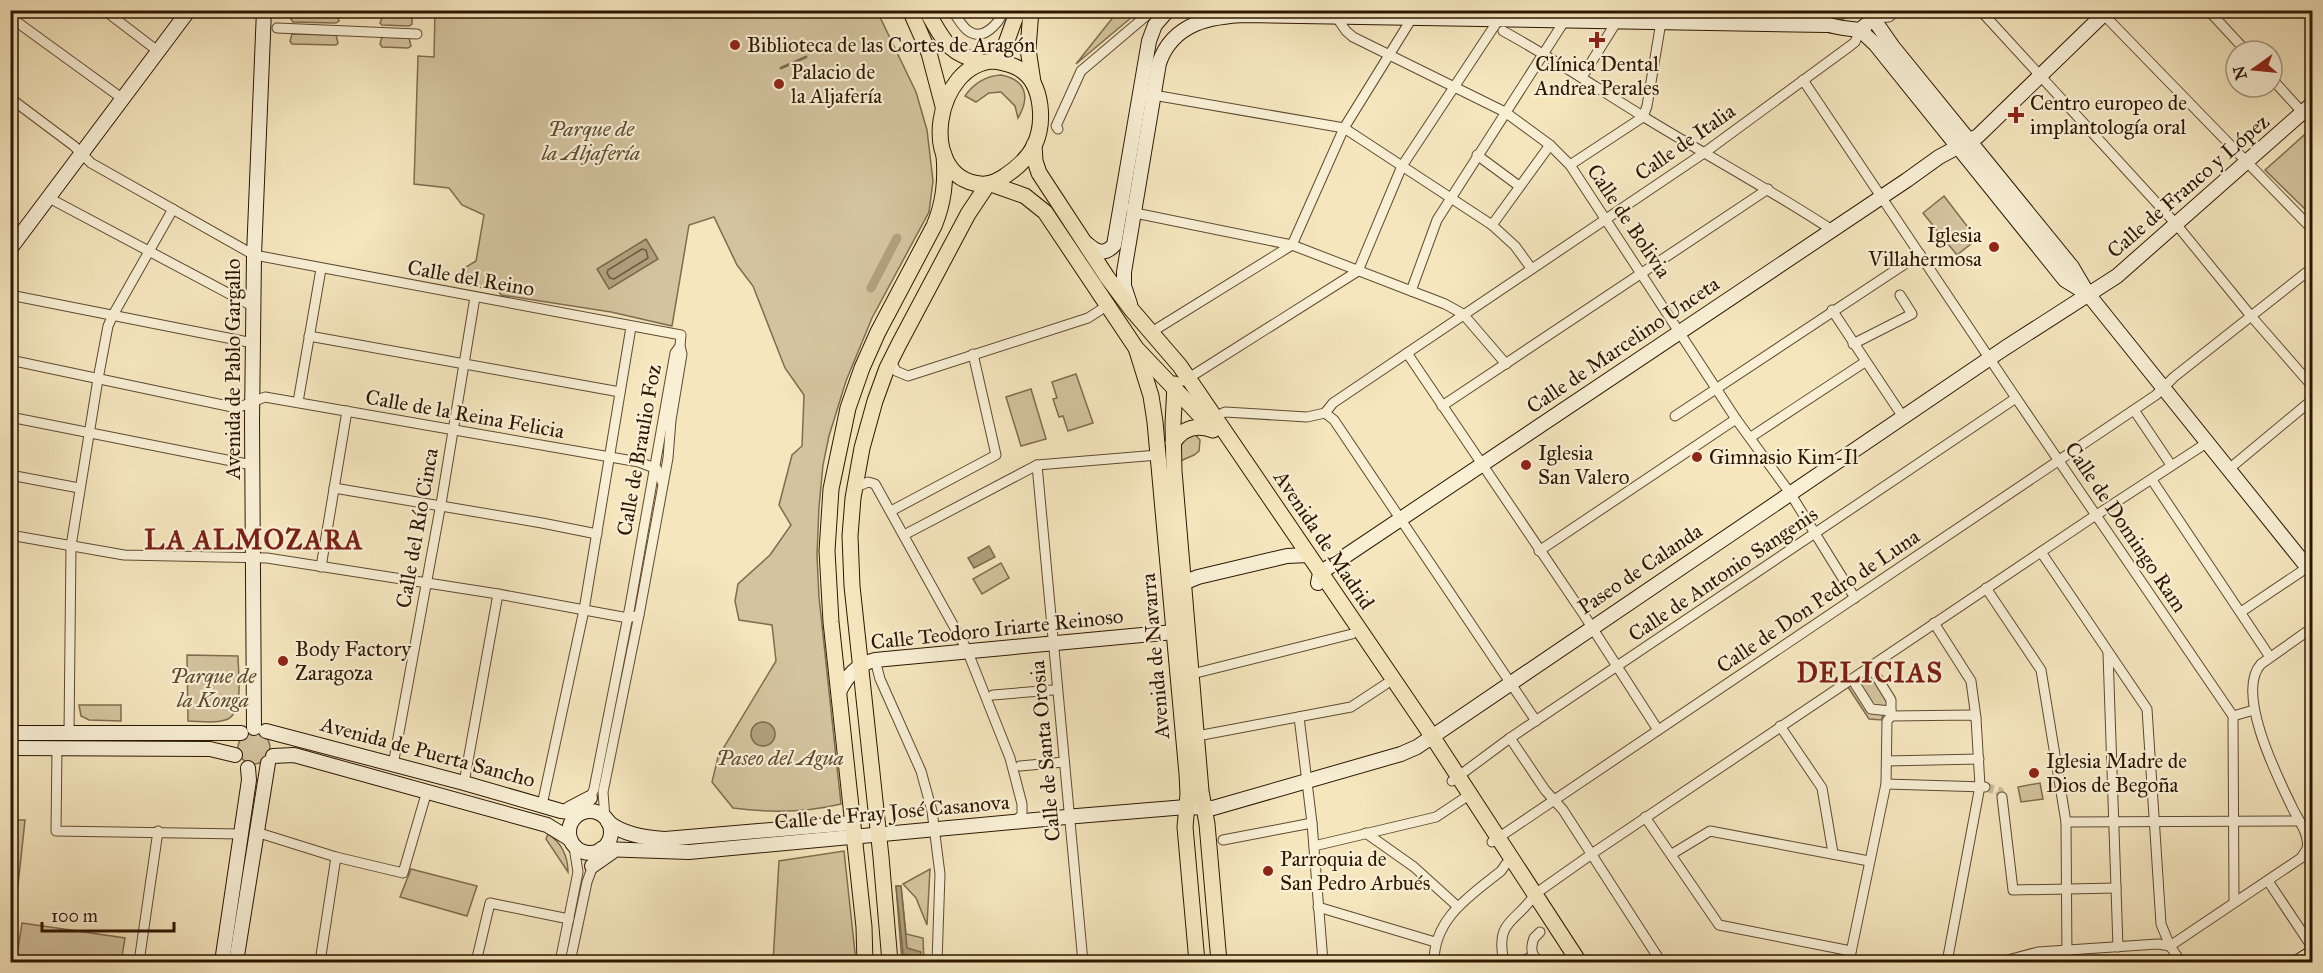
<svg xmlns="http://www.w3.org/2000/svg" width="2323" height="973" viewBox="0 0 2323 973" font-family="'IM FELL Great Primer',serif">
<rect width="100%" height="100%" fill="#f5e6be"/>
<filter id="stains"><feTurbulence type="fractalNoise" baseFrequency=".00333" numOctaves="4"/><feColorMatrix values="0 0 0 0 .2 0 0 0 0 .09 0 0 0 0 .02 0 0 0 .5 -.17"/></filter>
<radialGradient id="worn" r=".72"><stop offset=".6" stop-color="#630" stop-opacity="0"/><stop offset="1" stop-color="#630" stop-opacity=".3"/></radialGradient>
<g fill="#d3c39e" stroke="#806c4f" stroke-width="1.5">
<path d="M435 11H877L916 92 927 130 933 181 929 212 872 318 846 381 829 436 823 465 819 507 817 555 819 597 841 804C804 813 770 813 733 808L712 782 718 757 776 661 772 625 739 620 735 601 738 584 770 555 791 525 779 505 792 455 802 446 804 395 785 368 753 286 737 265 714 217 689 225 672 326 611 312 501 295 498 290 470 286 460 277 466 267 476 261 484 215 462 205 449 188 414 184 418 56 434 57Z"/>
<path d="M1118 11H1139L1076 64Z"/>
<path d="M1819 11H1857C1845 22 1831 23 1819 11Z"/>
<path d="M293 12 337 14 339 21 336 23 293 22 291 19Z"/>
<path d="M383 15 409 16 412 19V24L409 26 382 25 380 23Z"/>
<path d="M292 34 336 35 338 43 336 45 292 44 290 41Z"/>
<path d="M382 37 409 38 411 46 408 48 382 47 380 44Z"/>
<path d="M1001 75C1027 80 1030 98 1018 118L1015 106 1001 92 989 93 976 102 965 96C974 83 985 76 1001 75Z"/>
<path d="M2312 128V216L2265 170Z"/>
<path d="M1944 196 1977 239 1957 255 1923 213Z"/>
<path d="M1076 374 1093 423 1068 431 1063 416 1059 417 1053 399 1057 398 1052 382Z"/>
<path d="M1031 389 1046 439 1021 446 1006 397Z"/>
<path d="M1193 432 1200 440 1199 451 1194 455 1178 462 1180 442Z"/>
<path d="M1001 563 1009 578 982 594 973 579Z"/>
<path d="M187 655 238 656C238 673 245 715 225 720 214 724 199 721 188 721Z"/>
<path d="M1870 666 1891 711 1883 710 1882 720 1869 719 1848 687Z"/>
<path d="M79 705H121V721L89 720 81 716Z"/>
<circle cx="254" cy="748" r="16"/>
<path d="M2040 783 2043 799 2021 802 2018 787Z"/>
<path d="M11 820H25L11 951 10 820Z"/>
<path d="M548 834C561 842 568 856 568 872L546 839Z"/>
<path d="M844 851 856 962H773L779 861Z"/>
<path d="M411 869 477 886 467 916 400 897Z"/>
<path d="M930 869 927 925 916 898 903 884Z"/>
<path d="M896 886H901L906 934 923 938 924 962H902Z"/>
<path d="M22 923 125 938 121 962H16Z"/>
</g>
<g fill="#b19f7d" stroke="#7c684b" stroke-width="1.5">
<path d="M646 239 658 259 609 289 597 269Z"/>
<path d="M989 546 995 557 974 568 968 558Z"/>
<circle cx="763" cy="734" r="12"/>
<path d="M896 886H901L907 948 921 952 919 962H914L915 956 903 954Z"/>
</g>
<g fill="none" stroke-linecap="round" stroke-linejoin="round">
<path stroke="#6f5a3e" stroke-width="1.5" d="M642 249 646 250 648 258 614 279 610 278 607 273 608 270Z"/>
<path stroke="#7c684b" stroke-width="3" d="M781 68 806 57"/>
<path stroke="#b19f7d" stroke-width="9" d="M871 288 897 238"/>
<path stroke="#cdbc98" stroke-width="9" stroke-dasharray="9 4.5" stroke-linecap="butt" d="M1985 787 1999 791 2002 797"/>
<defs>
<g id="street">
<path d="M104 10 159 52"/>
<path d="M952 10C957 17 961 25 967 30 983 43 999 23 1004 10"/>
<path d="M1980 10 2176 224 2251 316 2312 386"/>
<path d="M2208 10 2246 51"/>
<path d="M1335 15 1346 31 1353 37 1505 112 1550 145 1570 165 1736 419 1790 493 1855 598"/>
<path d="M2104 15 2312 229"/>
<path d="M10 17 123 99"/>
<path d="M1875 18 1889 17 1898 10"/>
<path d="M277 28 417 34"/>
<path d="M1503 31C1551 57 1597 88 1644 117 1706 155 1771 190 1832 230"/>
<path d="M1582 77 1617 21"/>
<path d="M2272 79 2303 113"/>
<path d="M1803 80 2016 398 2233 716 2234 902"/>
<path d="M10 98 74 146 91 163 254 255 681 335 680 346 682 354 671 420 668 458 639 615 603 792 605 818"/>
<path d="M1150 98 1159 96 1344 128 1492 225 1515 246 1531 268"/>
<path d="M1058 129 1056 126 1081 71 1153 10"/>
<path d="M1477 155 1519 186"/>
<path d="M1570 165 1643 117 1647 106 1661 22"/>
<path d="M49 198 254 307"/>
<path d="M1131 207 1140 214 1292 245 1445 304 1463 314 1506 364"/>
<path d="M1492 225 1550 145"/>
<path d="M1411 291 1437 220 1565 20 1580 10"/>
<path d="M10 295 253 343"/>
<path d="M1832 310 1903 417"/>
<path d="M1150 333 1292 245 1344 128 1412 18"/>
<path d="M309 336 620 392"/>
<path d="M1853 344 1912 314 1900 295"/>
<path d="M1407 353 1584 615 1658 730"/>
<path d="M10 360 237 408 265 397 639 462 657 469 662 482"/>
<path d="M891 361 896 371 908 376 1088 318 1108 305"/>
<path d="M1184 381 1358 271 1402 166 1499 19"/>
<path d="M298 402 321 269"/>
<path d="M1442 406 1768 189"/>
<path d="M2134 410 2169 462"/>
<path d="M1325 413 1333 403 1704 153 1850 46 1855 42 1860 30"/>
<path d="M1325 413 1334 420 1536 721"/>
<path d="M1675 416 1920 254"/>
<path d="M10 417 252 465"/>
<path d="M1214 417 1225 412 1307 417 1325 413"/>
<path d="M1751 437 1865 362"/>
<path d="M1037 465 1083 962"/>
<path d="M2229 469 2312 400"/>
<path d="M10 475 79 488"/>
<path d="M2152 480 2270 657"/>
<path d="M334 488 542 523 597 534"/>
<path d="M854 488 868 482 875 484 967 650 1010 758 1022 804V815L1015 821"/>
<path d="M891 511 996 455 973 354"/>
<path d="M2101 512 2208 442"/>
<path d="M10 535 124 555 267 558 498 594 628 618 639 615"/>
<path d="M904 535 1037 465 1158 455"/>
<path d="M1539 551 1736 419"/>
<path d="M2041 552 2147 709 2161 924 2170 946 2181 962"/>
<path d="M321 567 347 411"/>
<path d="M1986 588 2041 670 2066 822 2067 962"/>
<path d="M2241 612 2311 565"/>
<path d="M1934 623 1971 681 1976 718"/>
<path d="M2108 653 2118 947"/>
<path d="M875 660 880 679 921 771 932 811 940 874 937 962"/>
<path d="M1192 674 1352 634"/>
<path d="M1852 679 1871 709 1891 711"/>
<path d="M993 695 1053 690"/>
<path d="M1891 716 1971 715 1976 718 1980 786 1947 962"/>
<path d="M2233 716 2254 710"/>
<path d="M1299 717 1312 823 1323 962"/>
<path d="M1780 726 1822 788 1833 853"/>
<path d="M69 733 71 546 98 379 108 326 113 315 173 209"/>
<path d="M1197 736 1351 707 1386 684"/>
<path d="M1510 738 1545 790 1563 810 1661 962"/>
<path d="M57 748 56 831 241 834"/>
<path d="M1887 761 1979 759"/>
<path d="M393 765 442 498 475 297"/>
<path d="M1020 766 1064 762"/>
<path d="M1452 781 1510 738 2016 398"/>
<path d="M464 783 498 594"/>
<path d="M1886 784 1985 787"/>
<path d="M2002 797 2013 890 2116 888"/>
<path d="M589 801 594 789 630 606 675 353 680 346"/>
<path d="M542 805 584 610 631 327"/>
<path d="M1645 817 1719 925 1851 951"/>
<path d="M2066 822 2299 821"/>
<path d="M256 832 336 857 403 873 427 791"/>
<path d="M1366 833 1414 867 1457 906"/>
<path d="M1223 840 1312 823"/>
<path d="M1492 842 2156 395 2174 377 2312 268"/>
<path d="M1314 846 1436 817 1463 799"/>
<path d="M2307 849C2310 834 2298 820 2292 807 2277 776 2235 692 2261 664L2312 628"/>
<path d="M1593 853 2093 517"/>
<path d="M1672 854 1710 831 1869 861"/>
<path d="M2268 881 2312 947"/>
<path d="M1318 907 1435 942"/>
<path d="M1540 932 1534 938C1530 949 1531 956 1541 962"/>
<path d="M139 962 158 831"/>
<path d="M320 962 336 857"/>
<path d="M476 962 490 903 569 919"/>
<path d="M560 962 578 872 574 847"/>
<path d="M570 962 587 882 594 863"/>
<path d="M1434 962C1434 918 1470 896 1501 871L1506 864"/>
<path d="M1504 962C1494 919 1518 922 1535 894L1589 856"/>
<path d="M1521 962 1533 956"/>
<path d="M1556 962H1560"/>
<path d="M1849 962 1886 784 1887 721 1891 716V700L1870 666"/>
<path d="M2000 962 2038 952 2158 944 2170 946 2301 858 2307 849"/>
</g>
<g id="secondary">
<path d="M1811 10C1822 29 1841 27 1860 30L1866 25"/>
<path d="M1874 10 1877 24 1893 47 2072 267 2088 294 2312 573"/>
<path d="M1860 30 1876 45 2065 280 2086 293"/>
<path d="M1086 243C1096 252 1104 256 1114 245L1149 41 1155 25 1168 10"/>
<path d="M10 249 189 10"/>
<path d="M1130 304 1124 286V272L1159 63C1173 23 1210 16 1248 15L1827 25"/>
<path d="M1318 583 1320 573 1907 180 1939 157 1978 136 2108 10"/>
<path d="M1177 591 1183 583 1198 577 1287 556 1308 555"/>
<path d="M839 692C847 676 857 664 875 660L1174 632"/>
<path d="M254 728 252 420 254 255 264 10"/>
<path d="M266 731 464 783 561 811 579 813"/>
<path d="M10 733H241"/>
<path d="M10 748 210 749 235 755"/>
<path d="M273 756 294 755 547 825 570 839"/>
<path d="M569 809 590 798"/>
<circle cx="590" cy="832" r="21"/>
<path d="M608 822C624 835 645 838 665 839L852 823"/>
<path d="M601 849 689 852 1077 816 1186 807 1213 808 1401 754 1417 747 2005 348 2117 276 2312 104"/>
<path d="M592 866 612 852"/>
<path d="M222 962 249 780 248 768"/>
<path d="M236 962 268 763"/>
<path d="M2298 962 2312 953"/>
</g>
<g id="primary">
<path d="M910 10 929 53 943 106"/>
<path d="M926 10C944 40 946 53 982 62"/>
<path d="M1031 10 1028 49 1033 82"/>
<path d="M995 61C1004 63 1013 64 1021 70 1043 84 1045 124 1034 146 1028 158 1017 168 1005 176 997 181 990 185 980 184 916 177 935 62 995 61Z"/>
<path d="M995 61 1005 46 1018 10"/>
<path d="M1034 145 1035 161 1039 173 1107 277 1131 309 1180 366 1270 498 1432 736 1579 962"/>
<path d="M991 184 1025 196 1045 212 1136 348 1210 426"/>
<path d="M1137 351 1151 396 1155 422 1187 774 1188 794 1185 827 1197 962"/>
<path d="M1175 384 1173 424 1174 471 1201 791 1207 824 1219 962"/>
<path d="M1173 443C1182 428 1197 424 1213 430V427"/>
<path d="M865 962 864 927 831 622 827 551 831 489 848 408 862 368 878 332 934 226C944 202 946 181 944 155"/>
<path d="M890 962 881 857 852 586 850 536 853 498 862 448 875 401 887 368 899 344 968 214 988 184"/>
</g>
</defs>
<use href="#street" stroke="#5f4a30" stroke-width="11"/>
<use href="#secondary" stroke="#2d1600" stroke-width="16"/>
<use href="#primary" stroke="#2d1600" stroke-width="17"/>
<use href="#street" stroke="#f8efd5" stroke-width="9"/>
<use href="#secondary" stroke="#f8efd5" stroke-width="14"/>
<use href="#primary" stroke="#f5e6be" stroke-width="15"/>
</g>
<g fill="#8f2418" stroke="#f8efd5" stroke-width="2">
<path d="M1594 31h6v6h6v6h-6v6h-6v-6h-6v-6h6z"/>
<circle cx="735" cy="45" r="6"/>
<circle cx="779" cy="84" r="6"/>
<path d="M2013 106h6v6h6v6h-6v6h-6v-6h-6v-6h6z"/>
<circle cx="1994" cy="247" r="6"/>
<circle cx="1697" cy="457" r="6"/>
<circle cx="1526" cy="465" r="6"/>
<circle cx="283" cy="661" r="6"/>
<circle cx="2034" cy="773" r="6"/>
<circle cx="1268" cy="871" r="6"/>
</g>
<g text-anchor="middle" stroke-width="4.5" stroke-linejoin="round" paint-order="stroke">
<g font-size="21" fill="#2d1600" stroke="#f8efd5" text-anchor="start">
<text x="747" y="52">Biblioteca de las Cortes de Aragón</text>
<text x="1597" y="71" text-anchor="middle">Clínica Dental<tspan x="1597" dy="24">Andrea Perales</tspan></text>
<text x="791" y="79">Palacio de<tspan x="791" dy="24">la Aljafería</tspan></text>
<text x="2030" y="110">Centro europeo de<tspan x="2030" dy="24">implantología oral</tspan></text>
<text x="1982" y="242" text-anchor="end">Iglesia<tspan x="1982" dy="24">Villahermosa</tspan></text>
<text x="1538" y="460">Iglesia<tspan x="1538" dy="24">San Valero</tspan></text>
<text x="1709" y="464">Gimnasio Kim-Il</text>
<text x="295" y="656">Body Factory<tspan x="295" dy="24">Zaragoza</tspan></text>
<text x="2046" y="768">Iglesia Madre de<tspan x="2046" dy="24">Dios de Begoña</tspan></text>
<text x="1280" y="866">Parroquia de<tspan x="1280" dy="24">San Pedro Arbués</tspan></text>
</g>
<g font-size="21" font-style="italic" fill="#5f4a2f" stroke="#f8efd5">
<text x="591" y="136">Parque de<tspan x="591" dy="24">la Aljafería</tspan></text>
<text x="213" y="683">Parque de<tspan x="213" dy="24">la Konga</tspan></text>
<text x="780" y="765">Paseo del Agua</text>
</g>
<g font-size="21" fill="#2d1600" stroke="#f8efd5">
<text transform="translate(1685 142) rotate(-35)" y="7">Calle de Italia</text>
<text transform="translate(2188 186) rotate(-41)" y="7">Calle de Franco y López</text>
<text transform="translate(1629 221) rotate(56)" y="7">Calle de Bolivia</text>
<text transform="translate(471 278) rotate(10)" y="7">Calle del Reino</text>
<text transform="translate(1623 345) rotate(-34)" y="7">Calle de Marcelino Unceta</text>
<text transform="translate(233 369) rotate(-90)" y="7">Avenida de Pablo Gargallo</text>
<text transform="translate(465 414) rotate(10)" y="7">Calle de la Reina Felicia</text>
<text transform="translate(639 450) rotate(-80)" y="7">Calle de Braulio Foz</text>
<text transform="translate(2126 527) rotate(56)" y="7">Calle de Domingo Ram</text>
<text transform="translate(417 528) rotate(-80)" y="7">Calle del Río Cinca</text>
<text transform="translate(1324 540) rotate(56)" y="7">Avenida de Madrid</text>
<text transform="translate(1640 569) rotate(-34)" y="7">Paseo de Calanda</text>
<text transform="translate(1723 574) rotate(-34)" y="7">Calle de Antonio Sangenis</text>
<text transform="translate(1818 601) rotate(-34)" y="7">Calle de Don Pedro de Luna</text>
<text transform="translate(997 629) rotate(-6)" y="7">Calle Teodoro Iriarte Reinoso</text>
<text transform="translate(1155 656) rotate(-95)" y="7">Avenida de Navarra</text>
<text transform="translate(1045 751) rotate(-95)" y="7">Calle de Santa Orosia</text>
<text transform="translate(428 752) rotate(15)" y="7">Avenida de Puerta Sancho</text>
<text transform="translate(892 812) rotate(-5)" y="7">Calle de Fray José Casanova</text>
</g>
<g font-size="27" font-weight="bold" letter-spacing="1.5" fill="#7a1f14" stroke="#f8efd5">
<text x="254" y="549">LA ALMOZARA</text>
<text x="1870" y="682">DELICIAS</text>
</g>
</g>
<rect width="2323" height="973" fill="none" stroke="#f5e6be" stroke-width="36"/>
<rect x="12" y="12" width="2299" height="949" fill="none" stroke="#2d1600" stroke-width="3"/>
<rect x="18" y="18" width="2287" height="937" fill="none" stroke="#2d1600" stroke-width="1.5"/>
<g transform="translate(2254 69) rotate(255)"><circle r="28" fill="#f8efd5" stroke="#a79880" stroke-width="1.5"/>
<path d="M0-4.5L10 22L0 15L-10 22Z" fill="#8f2418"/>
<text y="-9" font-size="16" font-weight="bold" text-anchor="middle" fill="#2d1600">N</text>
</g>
<path d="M42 922v9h132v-9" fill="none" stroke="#2d1600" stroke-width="3"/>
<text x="51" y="922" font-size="18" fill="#2d1600" stroke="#f8efd5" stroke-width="4.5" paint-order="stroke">100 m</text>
<rect width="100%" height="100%" filter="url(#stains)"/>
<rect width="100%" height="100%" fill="url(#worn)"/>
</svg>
